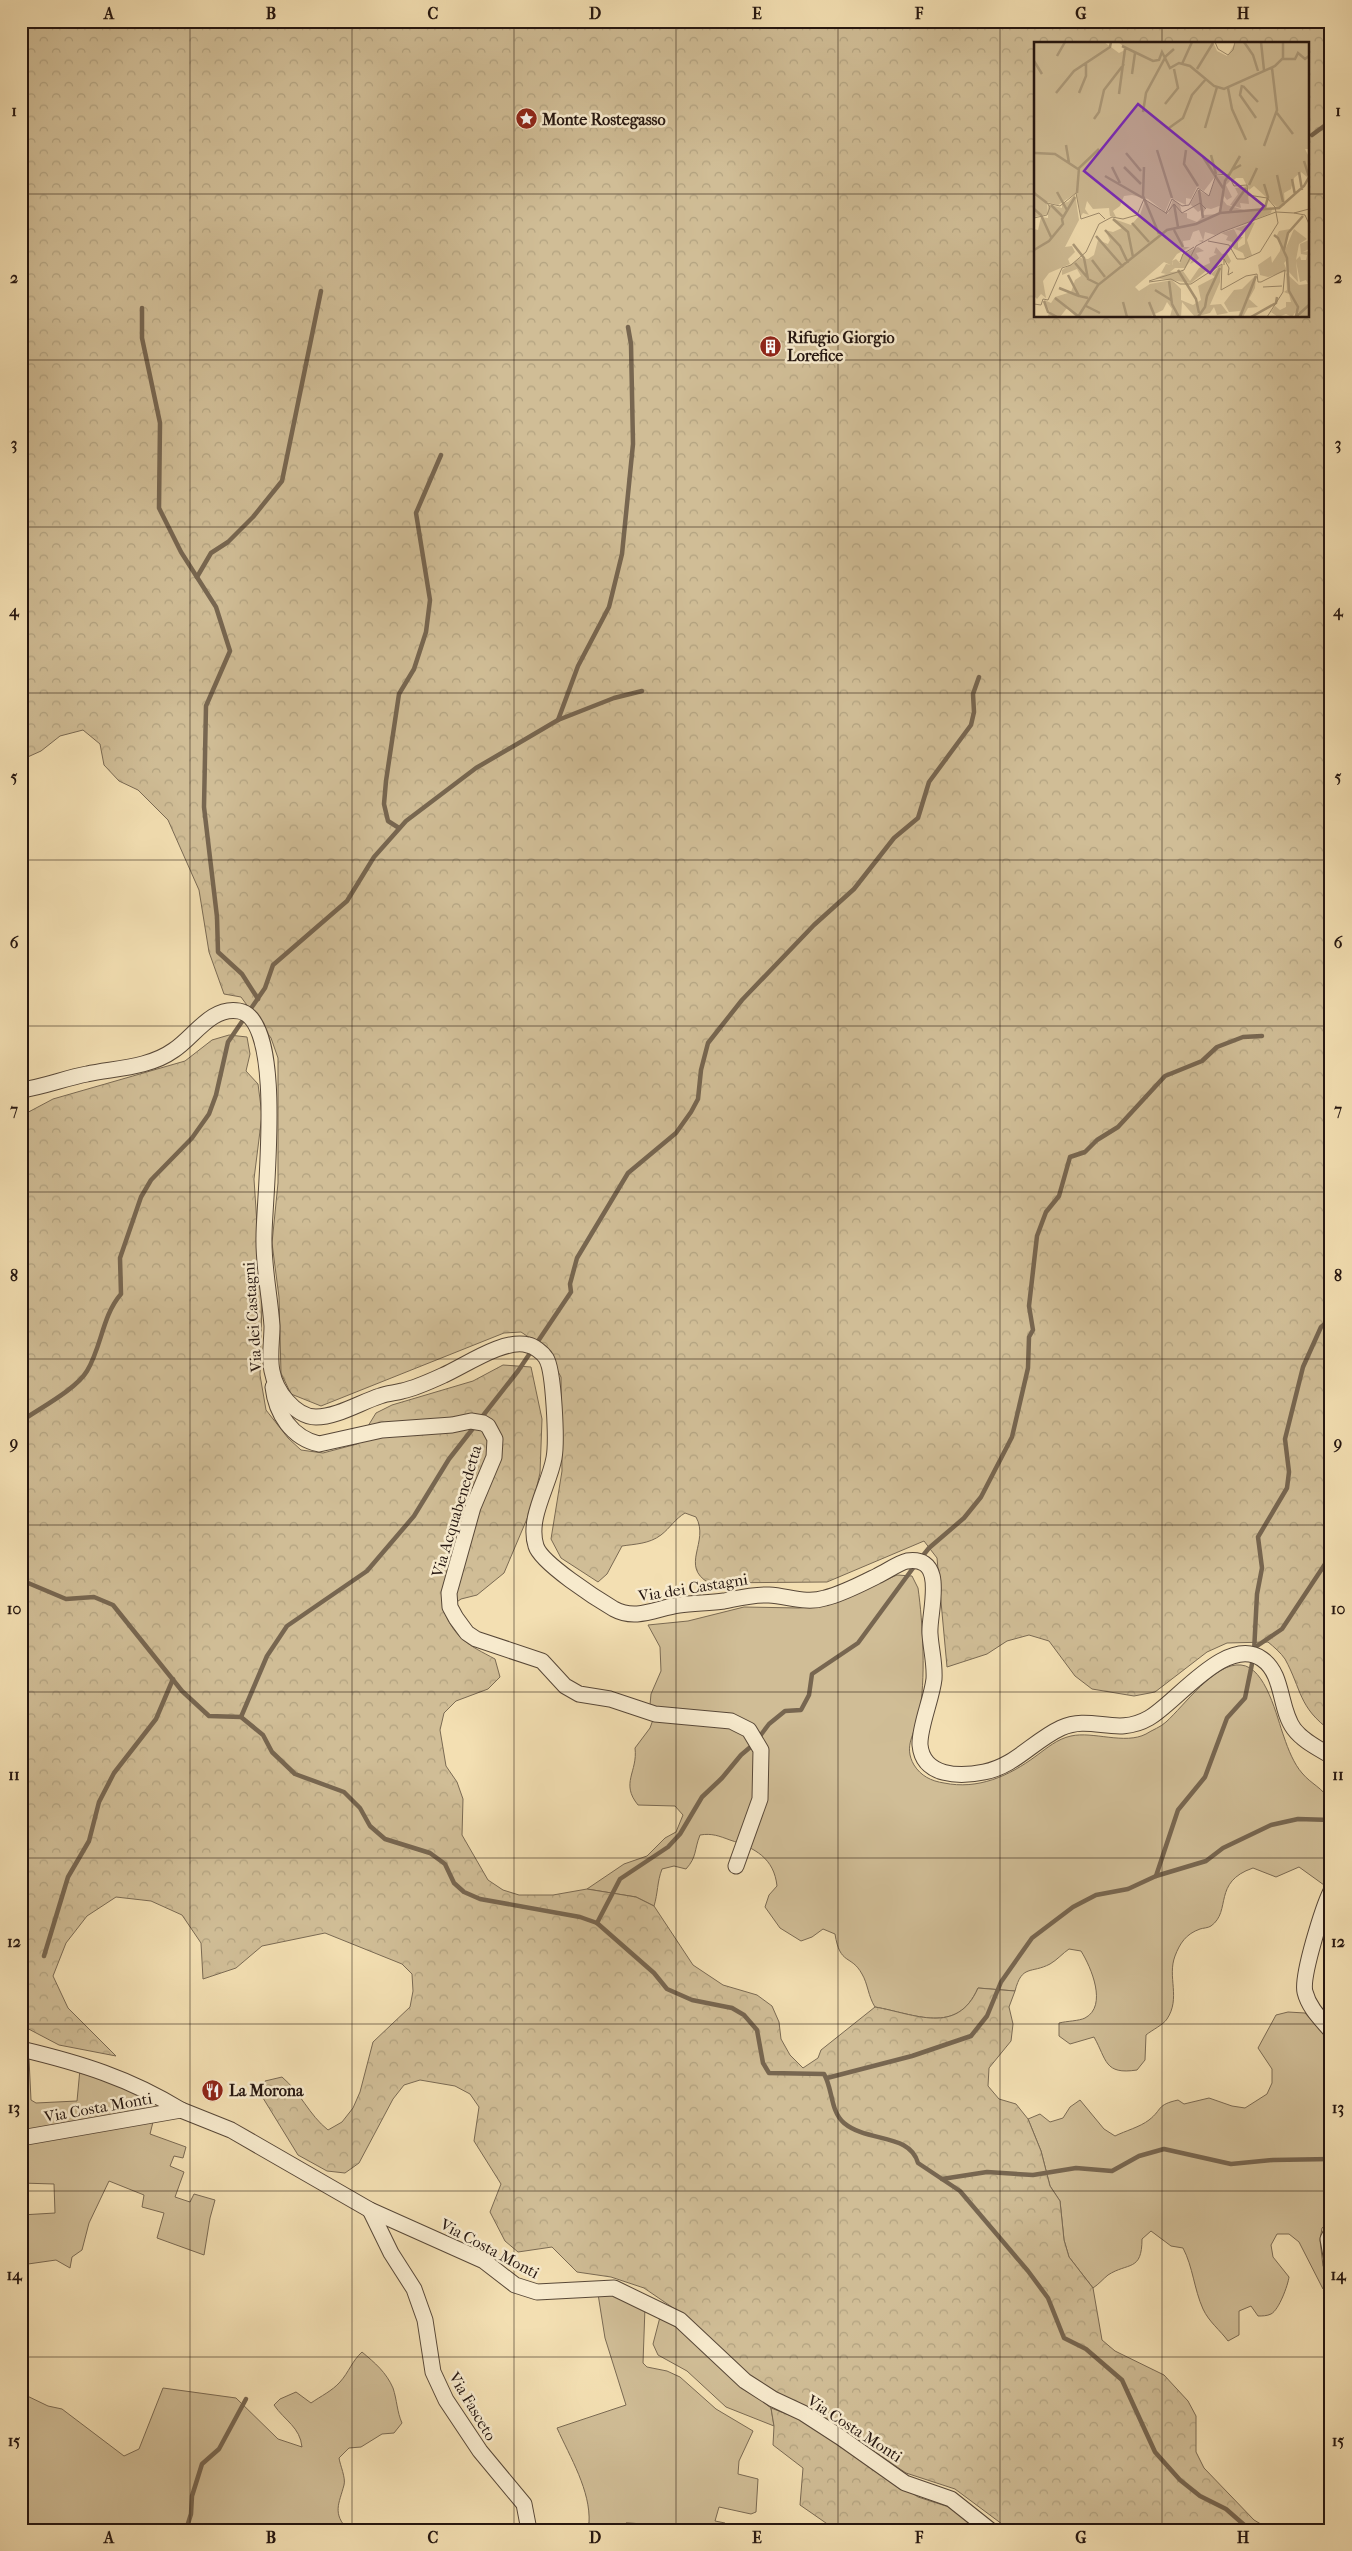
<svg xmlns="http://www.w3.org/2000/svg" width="1352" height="2551" viewBox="0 0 1352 2551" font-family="'IM FELL French Canon',serif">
<defs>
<pattern id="forest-crowns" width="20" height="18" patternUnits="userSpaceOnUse" patternTransform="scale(1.25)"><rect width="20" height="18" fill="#d0bd96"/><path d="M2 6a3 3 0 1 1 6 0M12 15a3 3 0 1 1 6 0" fill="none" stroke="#b2a280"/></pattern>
</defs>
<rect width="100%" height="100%" fill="#f3dfb2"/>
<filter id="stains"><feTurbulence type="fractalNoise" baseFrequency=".004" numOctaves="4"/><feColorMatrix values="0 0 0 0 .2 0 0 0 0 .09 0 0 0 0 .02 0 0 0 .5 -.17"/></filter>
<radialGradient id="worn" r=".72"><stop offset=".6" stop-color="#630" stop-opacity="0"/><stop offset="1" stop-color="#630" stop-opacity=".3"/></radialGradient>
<g fill="#d0bd96" stroke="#7a6a53">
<path d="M897 1575 912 1576 918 1588C923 1623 926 1681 919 1715 915 1734 903 1746 914 1765 921 1776 931 1781 944 1783 978 1790 1009 1776 1036 1756 1047 1748 1057 1739 1071 1736 1093 1731 1125 1745 1146 1734 1152 1730 1161 1727 1166 1722 1184 1706 1215 1662 1241 1665 1266 1667 1277 1718 1284 1737 1288 1749 1294 1764 1302 1773 1311 1784 1323 1788 1330 1801 1334 1809 1331 1863 1331 1876L1324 1885 1299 1867 1276 1877 1253 1868C1212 1882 1232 1911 1211 1926 1208 1928 1203 1928 1200 1929 1186 1934 1180 1943 1175 1956 1167 1977 1181 1998 1167 2019 1163 2025 1152 2030 1146 2035L1145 2060 1137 2070C1104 2075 1107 2060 1094 2037L1070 2044 1059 2036V2023C1067 2021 1079 2021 1085 2018 1108 2006 1091 1967 1081 1951L1069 1949C1063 1953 1057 1960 1050 1964 1031 1974 1022 1964 1015 1991L978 1988C957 2036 915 2014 875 2007 868 1996 868 1984 862 1974 851 1954 840 1966 835 1934L823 1929 812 1937 801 1941 780 1928 765 1907 769 1895 777 1886C774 1858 755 1848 730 1840 719 1836 712 1833 700 1835 694 1850 697 1857 686 1869L674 1866 662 1869C657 1882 658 1893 654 1906L636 1897 587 1889 624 1864 647 1856 665 1838 676 1832 683 1815 675 1806 638 1805C620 1783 638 1772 635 1748L650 1728 654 1717 650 1705 651 1694 661 1671 660 1647 648 1625 688 1621 744 1607 799 1608 828 1605Z"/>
<path d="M1288 2012 1305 2013 1331 2042V2220L1322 2228 1320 2240 1323 2266 1331 2279V2287L1323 2289 1299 2242 1289 2234H1277L1271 2245 1273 2257 1289 2277C1288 2285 1279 2310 1271 2314 1267 2316 1262 2316 1258 2316L1251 2306 1239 2311V2335L1228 2341C1220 2330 1209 2322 1203 2309 1194 2289 1193 2267 1183 2248L1171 2246 1151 2231 1142 2239C1142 2272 1128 2262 1108 2275 1103 2279 1099 2284 1093 2288L1069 2257 1064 2240 1060 2201 1050 2186 1041 2151 1028 2119 1040 2114 1050 2122 1063 2118 1070 2107 1080 2100 1104 2129 1115 2136C1125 2131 1140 2127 1149 2120 1163 2109 1156 2105 1178 2100L1184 2104 1209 2098 1232 2106 1245 2108 1267 2094 1272 2083V2069L1258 2048 1276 2015Z"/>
<path d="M21 2055 29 2059 31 2100 36 2103 77 2101 80 2069 158 2101 162 2109 21 2132Z"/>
<path d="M153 2122 150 2134 186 2147 183 2158 174 2156 170 2166 184 2172 175 2197 190 2202 194 2194 215 2200 210 2218 204 2255 157 2238 164 2213 142 2207 144 2195 109 2181 89 2223 82 2250 72 2257 70 2268 56 2260 21 2265V2215L55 2213 54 2184 21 2183V2144Z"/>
<path d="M616 2293 645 2307 643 2363 647 2367 667 2371 680 2377 716 2409 753 2431 739 2461 738 2474 758 2479 756 2512 751 2514 719 2507 715 2521 725 2523 722 2530H653L646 2524 626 2523 620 2530H568L589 2523C591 2491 570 2457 557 2428L626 2405 605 2338 598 2294Z"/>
<path d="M660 2317C702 2335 734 2380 771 2408L774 2426 726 2407 687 2371 658 2355 653 2344Z"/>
<path d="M362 2352C375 2363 386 2372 393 2388 397 2400 397 2412 402 2423L394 2433 382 2434 361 2447 349 2448 339 2458C340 2465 346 2478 344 2485 339 2504 332 2513 348 2530H21V2393L48 2406 62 2409 124 2456 139 2449 163 2388 236 2398 278 2439 302 2447C300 2427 285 2421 274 2405L280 2399 296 2392 311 2403C321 2396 332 2391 340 2382 349 2372 352 2361 362 2352Z"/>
</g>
<g fill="url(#forest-crowns)" stroke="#7a6a53" fill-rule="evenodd">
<path d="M21 21H1331V1731C1298 1707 1302 1690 1285 1659 1281 1653 1274 1647 1268 1642L1227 1643 1207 1652 1155 1692 1134 1696 1092 1689 1075 1676 1049 1641 1029 1635 1007 1641 987 1654 947 1667 937 1558 924 1541 827 1582 709 1583C679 1566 710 1542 696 1517L685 1513C675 1519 670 1528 661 1535 649 1544 635 1544 622 1546L607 1574 598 1582 561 1558 551 1539 562 1471 561 1377 545 1348 521 1332 504 1333 321 1406 291 1394 281 1373 279 1297 272 1243 278 1183V1058L271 1038 241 997 224 994 209 952 199 890 168 820 138 790 119 781 104 765 100 744 83 730 60 736 41 751 21 760ZM1036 44H1308V316H1036Z"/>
<path d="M229 1035 247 1037 250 1054 246 1071 258 1084 262 1115 254 1179 262 1301 260 1375 266 1410 288 1438 301 1450 323 1453 357 1444 376 1413 392 1405 473 1381 503 1365 531 1367 542 1419 540 1473 532 1507 504 1573 477 1595 461 1599 444 1611C456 1640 469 1645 495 1659L500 1677 488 1689 456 1701 444 1713 440 1730 446 1766 457 1782 463 1799 462 1835 488 1880 503 1890 519 1895H553L587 1889 636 1897 654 1906 693 1965 723 1985 757 1995 772 2006 779 2022 781 2039 790 2055 803 2068 818 2058 821 2050 875 2007C915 2014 957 2036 978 1988L1015 1991 1009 2007 1013 2024 1011 2041 989 2068 988 2086 999 2099 1016 2104 1028 2119 1041 2151 1050 2186 1060 2201 1064 2240 1069 2257 1093 2288 1102 2340 1115 2351 1164 2375 1188 2401 1196 2416V2452L1204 2468 1254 2520 1271 2530H1010L955 2489 906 2473 809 2408 774 2394 751 2380 685 2316 644 2288 611 2277 577 2272 552 2247 518 2252 505 2241 490 2212 501 2184 474 2141 479 2107 470 2094 455 2086 420 2080 404 2085 393 2099 359 2163 345 2173 327 2171 298 2155 263 2098 265 2081 282 2077C301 2093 309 2115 328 2130L342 2122 353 2108 360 2092 373 2042 410 2007 413 1991 412 1974 402 1964 325 1933 262 1946 236 1968 203 1979 201 1943 182 1915 151 1901 116 1897 87 1916 66 1943 53 1976 68 2008 116 2056 59 2045 21 2025V1116L53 1099 185 1061 212 1040Z"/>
<path d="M771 2408 797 2418 818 2430 918 2497 952 2508 976 2530H836L800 2505 803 2468 773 2445 774 2426Z"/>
<path d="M626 2523 646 2524 653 2530H620Z"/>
</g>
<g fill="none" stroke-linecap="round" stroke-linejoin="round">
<g stroke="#776650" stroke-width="4.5">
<path d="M1312 135 1331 121"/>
<path d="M142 308V338L160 423 159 508 181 552 216 607 230 651 206 706 204 807 217 917 218 952 242 974 258 999"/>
<path d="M197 577 211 553 228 542 253 517 282 481 321 291"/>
<path d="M558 720 578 666 609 607 622 554 633 444 631 344 628 327"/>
<path d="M399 828 388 821 384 804 386 781 399 694 414 669 426 632 430 600 416 513 441 455"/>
<path d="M21 1409 26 1418"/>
<path d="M21 1425 26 1418C44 1406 77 1388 87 1371 102 1346 102 1316 121 1294L120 1258 141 1197 151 1180 192 1138 209 1114 216 1095 228 1042 265 988 273 965 347 901 374 857 406 821 476 768 558 720 614 698 642 691"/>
<path d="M921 1558 929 1548 964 1518 981 1497 1012 1437 1028 1368 1029 1337 1033 1330 1029 1306 1037 1236 1046 1212 1059 1196 1070 1157 1085 1152 1097 1140 1118 1127 1165 1076 1202 1061 1217 1047 1243 1037 1262 1036"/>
<path d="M21 1580 66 1599 94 1597 113 1605 182 1691 209 1716 241 1717 263 1735 272 1752 295 1774 344 1792 360 1808 370 1826 385 1839 430 1853 445 1864 454 1883 464 1892 480 1899 580 1917 597 1923 654 1973 667 1989 692 2000 732 2008 744 2015 757 2030 763 2063 769 2073 824 2074C833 2089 830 2111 844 2123 868 2143 910 2133 918 2163L960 2191 1028 2271 1048 2298 1064 2338 1086 2349 1122 2380 1155 2452 1180 2480 1200 2496 1226 2509 1250 2530"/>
<path d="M1254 1648 1282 1629 1331 1555"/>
<path d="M1254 1652 1257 1594 1262 1568 1258 1537 1287 1488 1289 1472 1285 1439 1303 1367 1321 1327 1331 1319"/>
<path d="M241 1717 267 1656 287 1626 367 1571 414 1516 449 1459 518 1371 571 1292 570 1284 577 1258 628 1173 676 1133 691 1112 698 1099 701 1070 708 1043 742 1000 814 925 854 889 894 838 918 818 929 782 971 725 974 712 973 694 979 677"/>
<path d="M1156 1876 1178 1810 1205 1777 1227 1718 1245 1698 1253 1659"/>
<path d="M597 1923 620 1879 668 1847 680 1834 702 1797 722 1778 741 1755 754 1744 769 1724 785 1711 801 1710 809 1695 812 1674 858 1643 916 1564"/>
<path d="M44 1956 68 1877 89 1841 99 1802 114 1773 156 1719 173 1679"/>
<path d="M827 2078 912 2056 971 2036 987 2016 1001 1982 1032 1938 1073 1907 1096 1895 1128 1889 1156 1876 1206 1861 1223 1848 1271 1825 1298 1819 1331 1820"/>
<path d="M942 2179 987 2172 1033 2175 1076 2168 1112 2171 1139 2156 1164 2149 1231 2164 1273 2160 1331 2159"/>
<path d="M186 2530 191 2514 192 2496 202 2464 219 2449 246 2399"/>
</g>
<defs>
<g id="minor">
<path d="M21 1090C44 1087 65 1078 87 1074 116 1068 149 1068 174 1050 194 1037 211 1006 239 1011 286 1019 264 1198 264 1236 263 1266 270 1296 272 1326 272 1341 269 1357 272 1371 274 1382 280 1393 287 1401 294 1409 305 1417 316 1417 337 1417 361 1402 380 1396 387 1393 395 1393 402 1391 416 1388 431 1381 444 1375 466 1365 505 1338 528 1345 534 1346 543 1353 546 1358 554 1370 557 1442 554 1458 549 1486 527 1518 536 1546 541 1563 597 1599 614 1609 636 1621 657 1608 679 1605 694 1603 710 1603 724 1601 739 1598 754 1594 769 1595 788 1596 806 1604 825 1598 842 1594 861 1584 877 1576 886 1572 898 1563 907 1561 949 1555 928 1614 930 1634 931 1650 935 1663 934 1679 932 1698 919 1728 920 1745 923 1777 960 1777 984 1772 1015 1766 1033 1741 1061 1728 1092 1714 1116 1737 1149 1718 1176 1703 1227 1634 1262 1659 1284 1674 1279 1709 1294 1729 1303 1741 1318 1748 1331 1756"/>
<path d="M273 1387C276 1414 292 1438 319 1444L382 1430 452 1425 471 1421 483 1423 488 1426 495 1439 494 1457 473 1507 449 1593 450 1607 456 1618 467 1633 476 1639 542 1661 565 1686 579 1694 610 1699 655 1714 731 1721 749 1730 761 1750 760 1799 736 1866"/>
<path d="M1331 1891C1323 1907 1301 1977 1305 1992 1309 2008 1321 2019 1331 2031"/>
<path d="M21 2049C80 2063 129 2078 181 2110"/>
<path d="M21 2138 181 2110 231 2130 370 2210 484 2261 515 2285 537 2292 614 2288 680 2320 745 2381 773 2399 803 2413 840 2437 905 2483 951 2499 990 2530"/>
<path d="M370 2210 391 2253 414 2289 425 2320 433 2372 446 2400 480 2451 524 2504 529 2530"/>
<path d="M1331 2233 1328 2239 1331 2256"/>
</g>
</defs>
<use href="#minor" stroke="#584838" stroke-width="17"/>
<use href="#minor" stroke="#f7eacd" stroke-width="15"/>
</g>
<path fill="none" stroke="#251610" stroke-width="1" stroke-opacity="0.55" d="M190 21V2530M352 21V2530M514 21V2530M676 21V2530M838 21V2530M1000 21V2530M1162 21V44M21 194H1036M1308 194H1331M1162 316V2530M21 360H1331M21 527H1331M21 693H1331M21 860H1331M21 1026H1331M21 1192H1331M21 1359H1331M21 1525H1331M21 1692H1331M21 1858H1331M21 2024H1331M21 2191H1331M21 2357H1331"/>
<defs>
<symbol id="sight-disc" viewBox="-11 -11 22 22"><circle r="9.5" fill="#8f2418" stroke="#f7eacd"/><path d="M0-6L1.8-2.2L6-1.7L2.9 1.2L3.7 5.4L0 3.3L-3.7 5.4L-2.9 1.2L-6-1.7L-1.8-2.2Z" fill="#fff"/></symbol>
<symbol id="building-disc" viewBox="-11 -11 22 22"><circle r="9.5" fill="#8f2418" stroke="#f7eacd"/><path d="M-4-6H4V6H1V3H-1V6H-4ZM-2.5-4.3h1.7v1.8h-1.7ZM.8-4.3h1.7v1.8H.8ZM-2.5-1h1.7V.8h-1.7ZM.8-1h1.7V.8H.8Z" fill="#fff"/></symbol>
<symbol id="restaurant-disc" viewBox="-11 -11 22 22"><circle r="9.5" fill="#8f2418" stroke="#f7eacd"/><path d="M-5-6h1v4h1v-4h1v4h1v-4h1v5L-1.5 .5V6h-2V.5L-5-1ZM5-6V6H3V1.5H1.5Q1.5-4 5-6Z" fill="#fff"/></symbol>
</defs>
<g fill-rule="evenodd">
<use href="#sight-disc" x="514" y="106" width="25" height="25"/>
<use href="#building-disc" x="758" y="334" width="25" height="25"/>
<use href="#restaurant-disc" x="200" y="2078" width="25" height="25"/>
</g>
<g text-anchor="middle" stroke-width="5" stroke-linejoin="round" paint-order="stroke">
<g font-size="16" font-weight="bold" fill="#251610" stroke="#f7eacd" text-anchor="start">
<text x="542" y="125">Monte Rostegasso</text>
<text x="787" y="343">Rifugio Giorgio<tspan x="787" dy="18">Lorefice</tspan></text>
<text x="229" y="2096">La Morona</text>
</g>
<g font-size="16" fill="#251610" stroke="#f7eacd">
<text transform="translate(252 1317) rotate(-94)" y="6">Via dei Castagni</text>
<text transform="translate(456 1511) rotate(-73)" y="6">Via Acquabenedetta</text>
<text transform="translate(693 1587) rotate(-9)" y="6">Via dei Castagni</text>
<text transform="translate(98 2107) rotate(-10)" y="6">Via Costa Monti</text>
<text transform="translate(490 2248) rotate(28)" y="6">Via Costa Monti</text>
<text transform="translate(473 2406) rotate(59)" y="6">Via Fasceto</text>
<text transform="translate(855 2428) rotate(33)" y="6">Via Costa Monti</text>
</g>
</g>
<g transform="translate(1034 42)">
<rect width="275" height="275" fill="#f3dfb2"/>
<path d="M194 133 196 139 192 143 198 155 193 158 190 154 188 163 177 167 172 166 167 175V168L164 170 156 162 164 148 175 154 182 134ZM213 144 215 162 206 161 207 166 196 163 204 152 201 146ZM200 187 204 195 199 206 198 200 192 198 194 194 187 191ZM256 187 249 208 253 218 250 221 253 229 234 235 226 233 224 223 237 214 238 221 246 209 247 202 242 195 245 189ZM260 187 273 197 265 202 262 218 266 214 267 218H272L273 213 267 212 266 202 275 198V207L269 210 275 209V275H267L263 268 258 275 252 272 244 275 237 270 241 264 246 268 252 265V260H257L255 252 250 250 253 248 252 231 265 243 274 242 272 238 266 240 262 219 264 240 255 230 251 208ZM164 205 170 209 162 211 165 216 162 219 156 222 160 214 151 226H141L136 230 149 229 156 239 165 226 176 221 175 216 183 212 180 211 182 205 188 212 193 211 197 219 195 222 189 217 179 229H172L157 241 121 236 132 232 127 231 132 222 139 223 138 219 142 217 146 221 149 212ZM222 233 221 246 215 257 224 265 214 266 209 275H204L206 269 195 270 190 261 200 248 208 247Z" fill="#d0bd96"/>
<path d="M0 0H70L85 11 93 7 84 0H179L183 9 193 14 202 0H275V107H271L275 115 273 135 267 130 260 136 257 147 250 151 251 163 244 166 220 144 215 148 209 136H202L199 139 194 131 183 132 170 149 163 145 157 157 152 156V163L137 156 131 170 114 157 98 153 90 154 86 164 79 169 82 175 76 174 75 166 59 167 53 159 51 167 55 173 49 171 47 174 42 151 24 163 13 160 14 172 0 175ZM41 152 45 178 31 205 38 204 41 210 34 217 36 222 15 231 9 239 12 256 7 252 3 257 0 254V187L4 188 7 175 14 176V162L28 166V161L34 160ZM139 157 146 163 148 171H153V176L163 180 170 173 184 172 189 158 193 163 210 168 238 167 237 171 181 193 171 190 169 200 164 199 169 198 165 188 159 190 156 198 149 199 150 205H156L143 212 138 219 139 224 130 220 101 245 105 249 116 242 138 238 147 247V258L159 263 167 258 164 244 181 235 177 232 187 223 186 240 176 263 187 262 194 271 183 273 180 265 176 271 161 275 148 260 147 275H136L138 267 133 260 129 268 115 275H42L33 266 26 275H13L16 270 10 258 17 261 21 255 37 250 41 238 47 234 43 227 28 233V228L46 216 54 217 60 213 64 198 74 202 76 198 71 188 79 190 88 186 80 177 97 183 106 173 111 158 134 172ZM221 180 213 198 218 213 211 216 209 211 199 206 204 195H209L204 200V206L211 202V190L200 187Z" fill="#d0bd96"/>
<path fill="none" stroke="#ad9b7b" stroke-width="2.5" d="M210 0 219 13 224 29M227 0 230 28M249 0V17M88 4 119 19 125 18 128 10 136 26 145 21 156 24 180 44 190 47 241 24 248 17H261L264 11 271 17 275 14M23 14 31 0M0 19 8 32M148 22 158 0M163 27 179 1M98 32 101 11M208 43 206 53 222 76M209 44 224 60M194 46 198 67 212 98M22 51 40 29 76 5 77 0M45 51 52 34V21M85 52 91 7M131 62 144 46 140 27M109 70 112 51 132 14 140 7M243 71 259 92M60 77 65 70 70 48 90 22M135 86 149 76 158 53 172 37M171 86 183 45M32 103 35 121M230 104 243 68 238 26M123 108 138 156M152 108 150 122 164 144M1 111 21 112 44 127M92 111 107 129M177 113 182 132M169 115 189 146M78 125 86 141M90 125 107 142M110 125 109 154 125 192M265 130 268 148M195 133 206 114M243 133 249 160M71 134 109 156M258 137 261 153M230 142 234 155 231 166M215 143 223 126M165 148 169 176M23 150 33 168M0 151 13 161M43 151 45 126 65 107M140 162 144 185M17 163 29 175M0 167 7 173 17 195M196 169 212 146M186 170 191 139 198 128 207 123M79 177 94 190 99 215M98 181 115 200M71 188 86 204 94 221M140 188 149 205M240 193 244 196 253 216 255 249 264 265 262 274M62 194 89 225M39 202 50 216 54 237 64 242M0 208 15 199 29 182 28 177 41 155M250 208 254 191 269 174M58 218 71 235M41 221 53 235M144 228 162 257 165 271M34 233 45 254 54 256M135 239 138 262 145 275M25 246 45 254M121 248 137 258M21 256 44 274M10 259 14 270 23 275M89 260 93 275M115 260 121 275M52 264 66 271M263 274 275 263M44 275 64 243 133 188 162 182 186 171 245 166 270 144 275 135 270 119M164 275 171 265 173 254 186 226M206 275 222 234M217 275 242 261 243 255"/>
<path fill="none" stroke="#a18f71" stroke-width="1" d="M181 0 184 7 194 13 199 8 201 0M260 171 271 173 275 182M260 171 275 167M132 172 140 162 148 171 166 161 172 167M0 176 13 173 16 165 13 161 26 164 42 151 47 177 65 171 71 177M146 220 149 212 160 205M190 223V217L195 226 194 233 199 230M115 239 150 228 162 204 188 190 242 170 260 171M115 240 137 237 146 242H157L188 222 187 248 212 234 223 232 224 240H227L251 228 249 250 233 275M229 245 248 244M0 262 7 263 9 257 14 258 28 226 37 223 52 210 65 182 78 175 89 177 103 173 110 157 132 171 138 157 148 164 155 163 164 146 175 154 182 133 194 132 200 144 213 143 214 153 233 156 241 165 244 181 226 210 210 217H203L195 203 174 199"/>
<path fill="#7b2cbf" fill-opacity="0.15" stroke="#7b2cbf" stroke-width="2.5" d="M104 62 230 164 176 231 50 129Z"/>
<rect width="275" height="275" fill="none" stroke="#251610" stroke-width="2.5"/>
</g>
<rect width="1352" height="2551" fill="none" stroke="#f3dfb2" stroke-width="55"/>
<rect x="28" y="28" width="1296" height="2496" fill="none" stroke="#251610" stroke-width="2"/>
<g font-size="16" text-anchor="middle" font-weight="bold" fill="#251610">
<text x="109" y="19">A</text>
<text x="271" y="19">B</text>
<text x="433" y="19">C</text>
<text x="595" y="19">D</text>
<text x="757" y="19">E</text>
<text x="919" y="19">F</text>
<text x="1081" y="19">G</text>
<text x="1243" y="19">H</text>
<text x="14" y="116">1</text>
<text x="1338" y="116">1</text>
<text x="14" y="283">2</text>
<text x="1338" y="283">2</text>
<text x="14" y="449">3</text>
<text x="1338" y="449">3</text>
<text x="14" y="616">4</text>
<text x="1338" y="616">4</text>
<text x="14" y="782">5</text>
<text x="1338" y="782">5</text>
<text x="14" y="948">6</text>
<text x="1338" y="948">6</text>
<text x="14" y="1115">7</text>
<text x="1338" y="1115">7</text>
<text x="14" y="1281">8</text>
<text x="1338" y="1281">8</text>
<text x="14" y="1448">9</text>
<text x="1338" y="1448">9</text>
<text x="14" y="1614">10</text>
<text x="1338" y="1614">10</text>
<text x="14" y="1780">11</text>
<text x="1338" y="1780">11</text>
<text x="14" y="1947">12</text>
<text x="1338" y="1947">12</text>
<text x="14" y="2113">13</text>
<text x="1338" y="2113">13</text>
<text x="14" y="2280">14</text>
<text x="1338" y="2280">14</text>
<text x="14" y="2446">15</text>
<text x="1338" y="2446">15</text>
<text x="109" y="2543">A</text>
<text x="271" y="2543">B</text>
<text x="433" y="2543">C</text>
<text x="595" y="2543">D</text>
<text x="757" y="2543">E</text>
<text x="919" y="2543">F</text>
<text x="1081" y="2543">G</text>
<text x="1243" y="2543">H</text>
</g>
<rect width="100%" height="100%" filter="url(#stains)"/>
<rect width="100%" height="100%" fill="url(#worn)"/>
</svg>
